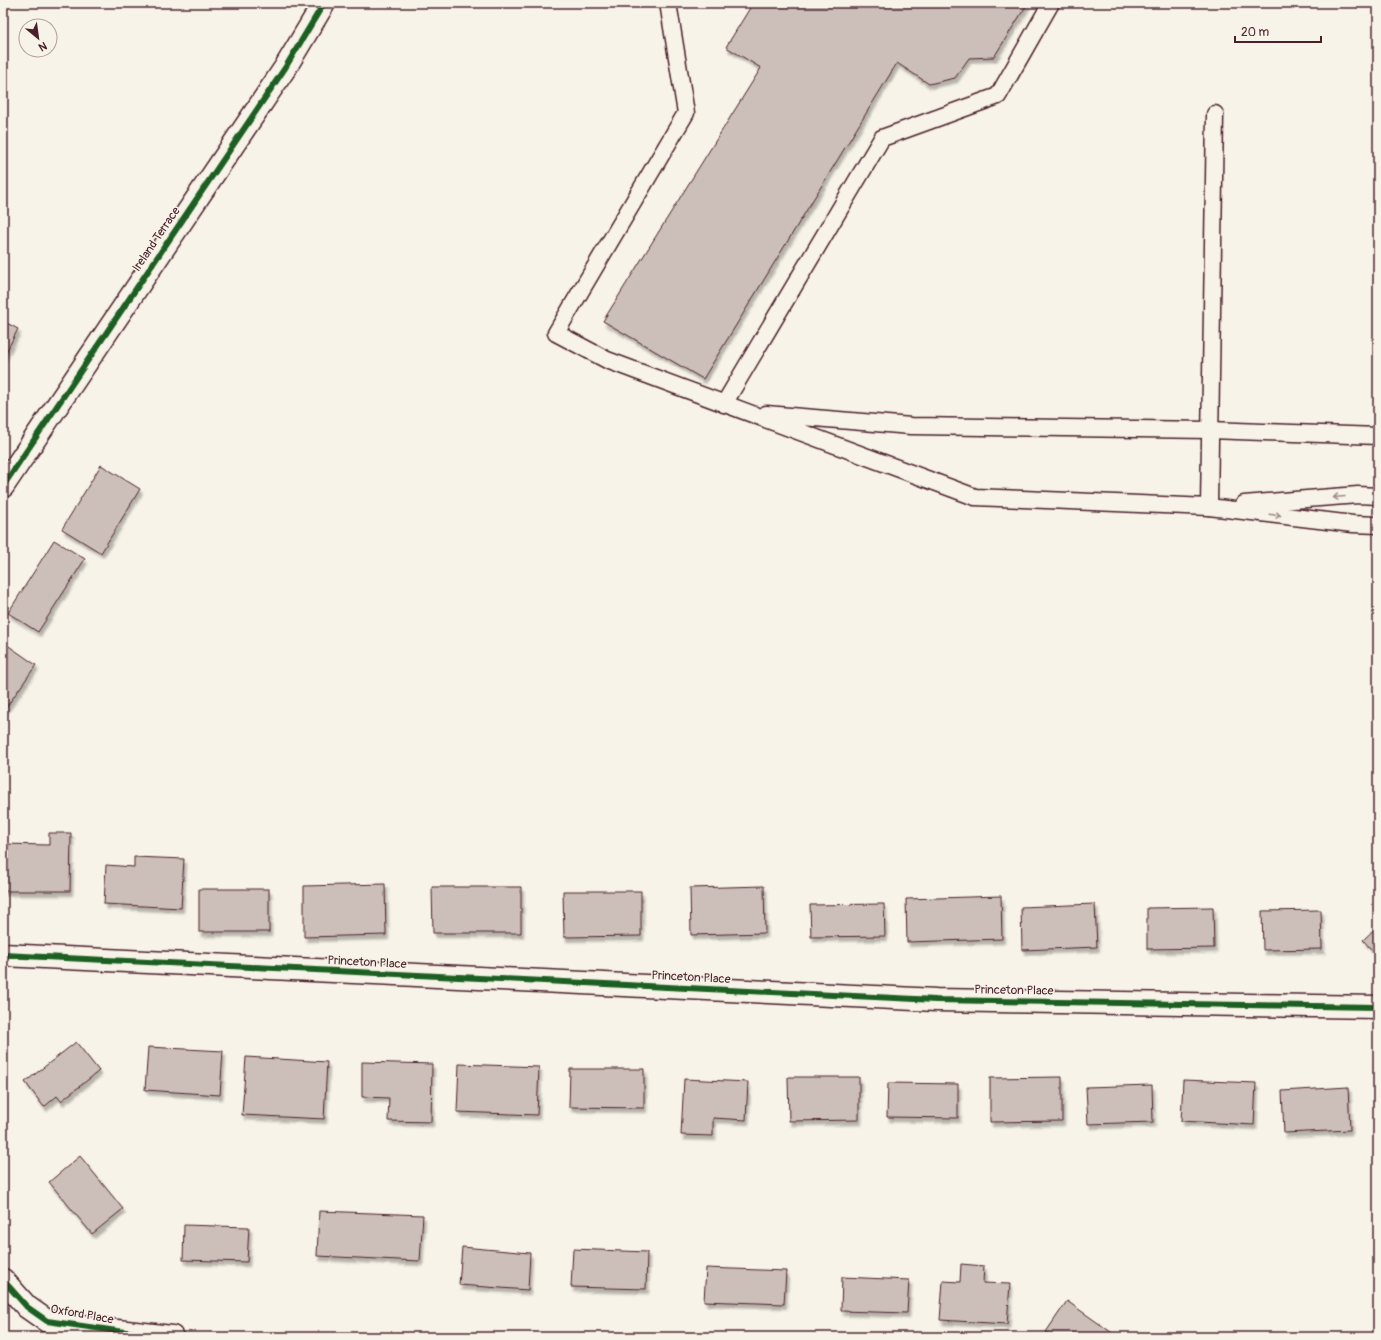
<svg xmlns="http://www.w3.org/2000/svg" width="1381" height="1340" viewBox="0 0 1381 1340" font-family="Pangolin,sans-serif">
<defs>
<filter id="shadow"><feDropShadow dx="2.5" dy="4.5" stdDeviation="1" flood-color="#0004"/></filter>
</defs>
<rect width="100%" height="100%" fill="#f7f3e8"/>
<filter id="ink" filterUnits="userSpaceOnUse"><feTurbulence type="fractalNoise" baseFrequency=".025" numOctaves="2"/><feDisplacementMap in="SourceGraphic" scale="8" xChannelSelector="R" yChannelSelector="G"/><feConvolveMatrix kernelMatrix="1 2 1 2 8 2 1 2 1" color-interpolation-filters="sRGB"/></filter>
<g filter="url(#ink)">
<g fill="#ccbfb9" stroke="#4a1f2b" filter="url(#shadow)">
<path d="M753 3H1028L994 57 969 58 955 78 929 84 897 63 703 379 603 321 761 68 726 47Z"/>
<path d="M3 321 18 329 3 358Z"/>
<path d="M101 465 140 489 101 553 62 529Z"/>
<path d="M54 540 85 559 38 632 8 613Z"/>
<path d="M3 642 36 665 3 712Z"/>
<path d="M49 833H71L70 891H3V844L49 845Z"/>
<path d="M134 857 184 859 181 908 104 904 106 865 134 867Z"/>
<path d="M385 884 386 935 304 937V886Z"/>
<path d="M764 886 765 933 691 935 690 888Z"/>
<path d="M432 887H521V933H433Z"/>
<rect x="199" y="889" width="70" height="43"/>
<path d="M563 891H641V936L564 937Z"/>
<path d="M1001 896 1002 939 907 942 906 899Z"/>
<path d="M884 904 885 936 811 937 810 905Z"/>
<path d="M1095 904 1097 947 1022 950 1021 907Z"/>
<path d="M1213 907 1214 948 1147 949V908Z"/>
<path d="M1321 910 1322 949 1263 950 1262 911Z"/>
<path d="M1378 926V957L1363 940Z"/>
<path d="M76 1042 99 1071 61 1101 57 1096 44 1107 25 1082Z"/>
<path d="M148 1047 223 1051 220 1095 145 1090Z"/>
<path d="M246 1057 327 1062 324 1119 242 1115Z"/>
<path d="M362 1062 432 1064 431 1122 388 1121 389 1098 362 1097Z"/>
<path d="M459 1064 539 1067 537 1115 457 1112Z"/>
<path d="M570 1069H644V1108L569 1107Z"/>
<path d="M788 1077H859V1120L789 1121Z"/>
<path d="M1062 1077V1121L990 1122V1078Z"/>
<path d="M684 1079 748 1082 746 1120 713 1118V1136L681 1135Z"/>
<path d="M1183 1080 1256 1083 1254 1125 1181 1121Z"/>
<path d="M888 1083 958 1084V1118L887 1117Z"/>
<path d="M1152 1085 1153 1122 1088 1124 1086 1087Z"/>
<path d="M1348 1087 1350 1130 1284 1133 1282 1091Z"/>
<path d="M80 1156 123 1209 92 1234 49 1182Z"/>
<path d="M319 1211 423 1215 420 1261 317 1256Z"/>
<path d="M184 1225 249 1227 247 1262 183 1260Z"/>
<path d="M462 1247 530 1253 528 1290 459 1285Z"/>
<path d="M573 1249 647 1252 646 1289 571 1287Z"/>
<path d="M961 1264 984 1266 983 1283 1010 1284 1007 1324 940 1320 943 1281 960 1282Z"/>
<path d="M706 1268 786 1271 784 1304 704 1301Z"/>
<path d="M842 1277 909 1280 907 1313 841 1311Z"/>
<path d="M1067 1301 1118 1337H1053L1046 1332Z"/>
</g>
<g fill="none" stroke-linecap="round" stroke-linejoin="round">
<defs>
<g id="lane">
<path d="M668 3 686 113 556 333 607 360 975 497 1209 507 1353 524 1378 525"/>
<path d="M724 404 882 138 998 96 1051 3"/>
<path d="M766 414 911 426 1210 430 1378 436"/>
<path d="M1244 504 1358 495 1378 496"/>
<path d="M1209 507 1215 114"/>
</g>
<g id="street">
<path d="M3 486 285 68 324 3"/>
<path d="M3 955 936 1000 1378 1007"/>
<path d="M3 1280 27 1307 47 1321 117 1331 172 1337"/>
</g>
</defs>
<use href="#lane" stroke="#4a1f2b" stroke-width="19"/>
<use href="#street" stroke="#4a1f2b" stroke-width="25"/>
<use href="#lane" stroke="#f7f3e8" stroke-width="16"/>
<use href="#street" stroke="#f7f3e8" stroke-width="22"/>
<defs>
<g id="cycleway">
<path d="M3 486 285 68 324 3"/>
<path d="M3 955 936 1000 1378 1007"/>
<path d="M3 1280 27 1307 47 1321 117 1331 172 1337"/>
</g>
</defs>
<use href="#cycleway" stroke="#f7f3e8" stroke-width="8"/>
<use href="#cycleway" stroke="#1b5e20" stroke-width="6"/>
</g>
<defs><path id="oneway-shaft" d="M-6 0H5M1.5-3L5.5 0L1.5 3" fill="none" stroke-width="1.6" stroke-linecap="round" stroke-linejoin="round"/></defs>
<g stroke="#a0898a">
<use href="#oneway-shaft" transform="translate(1339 497) rotate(175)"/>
<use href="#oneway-shaft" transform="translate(1275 515) rotate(7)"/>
</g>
</g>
<g text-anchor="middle" stroke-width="3" stroke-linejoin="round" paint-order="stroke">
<g font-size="12" fill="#4a1f2b" stroke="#f7f3e8">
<text transform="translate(156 239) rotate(-56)" y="4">Ireland Terrace</text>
<text transform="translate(367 962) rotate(3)" y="4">Princeton Place</text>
<text transform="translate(691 977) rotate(3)" y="4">Princeton Place</text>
<text transform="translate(1014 990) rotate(1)" y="4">Princeton Place</text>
<text transform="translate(82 1314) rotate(10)" y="4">Oxford Place</text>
</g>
</g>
<rect width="1381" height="1340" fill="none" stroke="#f7f3e8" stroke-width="16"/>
<rect x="8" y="8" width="1365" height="1324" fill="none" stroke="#4a1f2b" stroke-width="1.5" filter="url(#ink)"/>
<g transform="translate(38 38) rotate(151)"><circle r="19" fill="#f7f3e8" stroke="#b29e9c"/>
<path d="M0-3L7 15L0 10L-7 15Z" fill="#4a1f2b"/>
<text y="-6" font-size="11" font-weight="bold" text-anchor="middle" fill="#4a1f2b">N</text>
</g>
<path d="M1235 36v6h86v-6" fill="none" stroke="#4a1f2b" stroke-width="2"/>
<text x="1241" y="36" font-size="12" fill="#4a1f2b" stroke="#f7f3e8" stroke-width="3" paint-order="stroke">20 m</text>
</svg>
